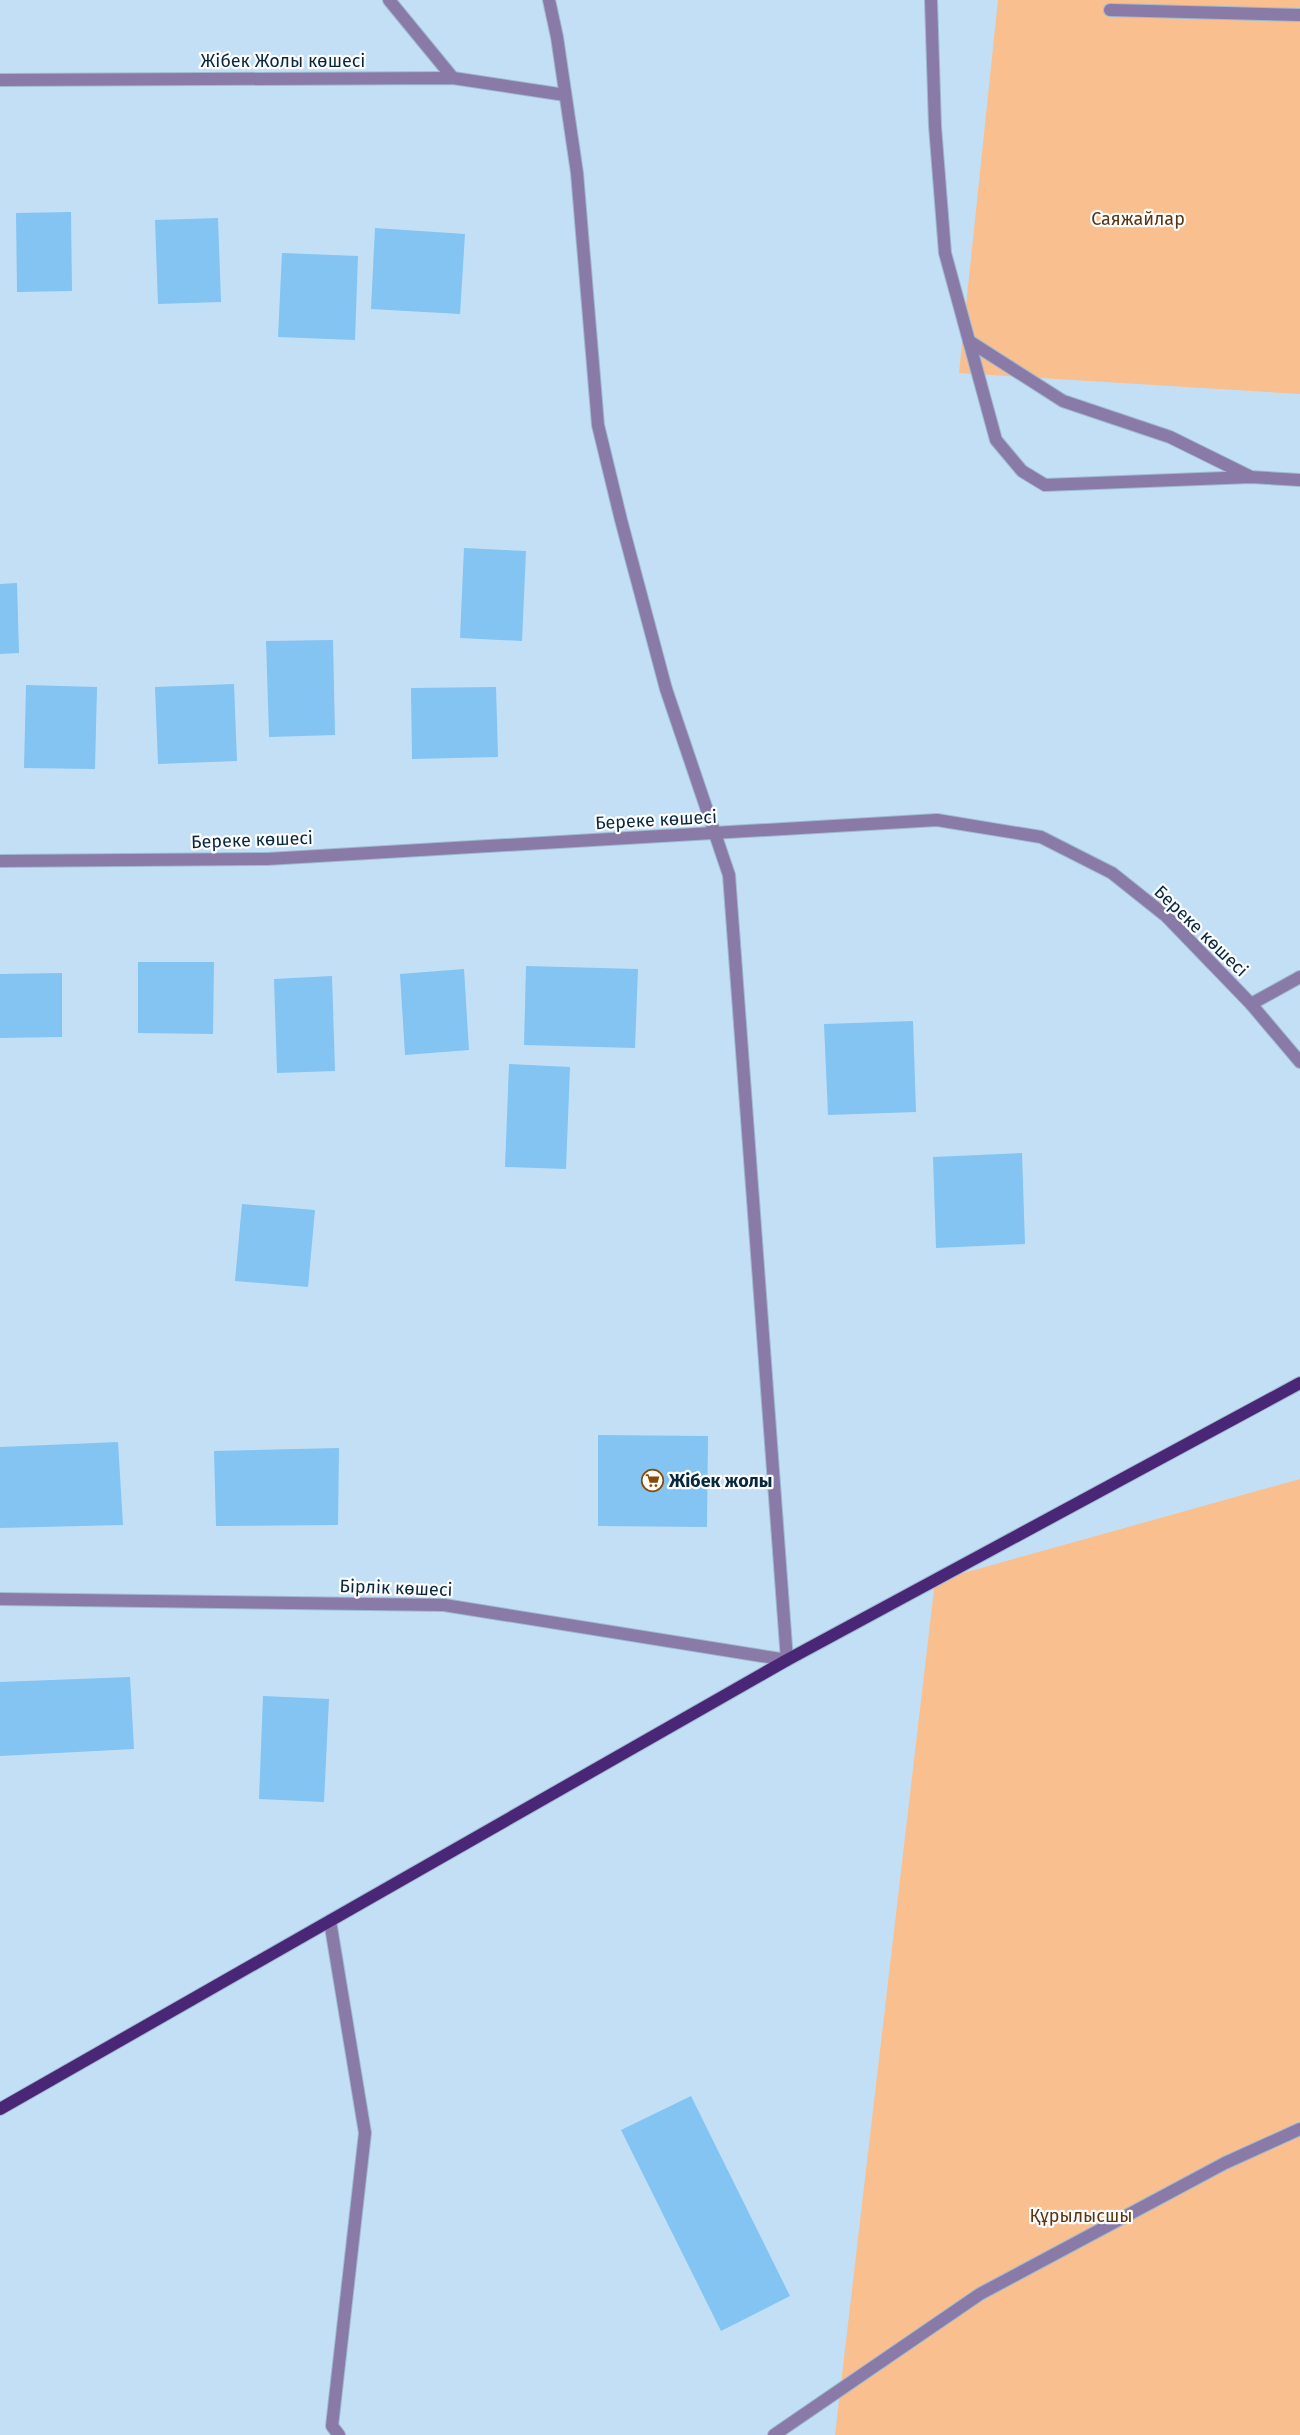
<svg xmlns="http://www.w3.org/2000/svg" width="1300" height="2435" viewBox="0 0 1300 2435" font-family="'Fira Sans',sans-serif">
<rect width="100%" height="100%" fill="#c3dff5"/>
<g fill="#f9bf8e">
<path d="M998 0H1300V394L959 373Z"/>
<path d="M1300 1479V2435H835L935 1581Z"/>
</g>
<g fill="#83c4f3">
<path d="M71 212 72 291 17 292 16 213Z"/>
<path d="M218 218 221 302 158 304 155 220Z"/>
<path d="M375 228 465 234 460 314 371 309Z"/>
<path d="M282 253 358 256 355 340 278 337Z"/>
<path d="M464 548 526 551 522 641 460 638Z"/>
<path d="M17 583 19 653 0 654V584Z"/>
<path d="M333 640 335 735 269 737 266 641Z"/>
<path d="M234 684 237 761 158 764 155 687Z"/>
<path d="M26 685 97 687 95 769 24 768Z"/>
<path d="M496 687 498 757 412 759 411 688Z"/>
<path d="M138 962H214L213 1034 138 1033Z"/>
<path d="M526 966 638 969 635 1048 524 1045Z"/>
<path d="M464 969 469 1050 405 1055 400 974Z"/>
<path d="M62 973V1037L0 1038V974Z"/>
<path d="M332 976 335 1071 277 1073 274 979Z"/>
<path d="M913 1021 916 1112 828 1115 824 1024Z"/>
<path d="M509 1064 570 1067 566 1169 505 1167Z"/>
<path d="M1022 1153 1025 1244 936 1248 933 1157Z"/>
<path d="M242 1204 315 1210 308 1287 235 1281Z"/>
<path d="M598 1435 708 1436 707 1527 598 1526Z"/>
<path d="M118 1442 123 1525 0 1528V1447Z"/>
<path d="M339 1448 338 1525 216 1526 214 1451Z"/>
<path d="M130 1677 134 1749 0 1756V1682Z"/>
<path d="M263 1696 329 1699 324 1802 259 1799Z"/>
<path d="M691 2096 790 2296 721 2331 621 2130Z"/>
</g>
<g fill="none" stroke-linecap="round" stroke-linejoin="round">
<defs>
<g id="minor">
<path d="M389 0 453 78"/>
<path d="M931 0 935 126 945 253 996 440 1022 471 1045 485 1251 477 1300 480"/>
<path d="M1110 10 1300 15"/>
<path d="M0 80 453 78 565 95"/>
<path d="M969 341 1063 401 1170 437 1249 476"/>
<path d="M0 861 267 859 937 820 1041 837 1112 873 1166 916 1251 1004 1300 1062"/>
<path d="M1251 1004 1300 977"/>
<path d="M0 1599 444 1605 787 1660 729 875 666 689 621 520 598 425 577 173 557 37 549 0"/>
<path d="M330 1921 365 2133 332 2426 339 2435"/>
<path d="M774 2435 980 2294 1225 2163 1300 2129"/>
</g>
<path id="major" d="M0 2109 787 1660 1300 1383"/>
</defs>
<use href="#minor" stroke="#9ebad0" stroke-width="14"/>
<use href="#major" stroke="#9ebad0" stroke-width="14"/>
<use href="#minor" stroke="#8a7aa8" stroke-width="12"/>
<use href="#major" stroke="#4a2677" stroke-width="12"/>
</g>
<defs>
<symbol id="supermarket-ring" viewBox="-11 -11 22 22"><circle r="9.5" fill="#fcfcfc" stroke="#874b06" stroke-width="1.5"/><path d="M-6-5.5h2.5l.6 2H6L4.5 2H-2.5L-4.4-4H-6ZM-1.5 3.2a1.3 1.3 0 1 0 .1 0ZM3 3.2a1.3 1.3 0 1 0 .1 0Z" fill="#874b06"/></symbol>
</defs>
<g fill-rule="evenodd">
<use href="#supermarket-ring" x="640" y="1468" width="25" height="25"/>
</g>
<g text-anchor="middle" stroke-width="4.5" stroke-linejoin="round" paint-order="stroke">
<g font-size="18" fill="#08283d" stroke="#fcfcfc">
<text x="283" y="67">Жібек Жолы көшесі</text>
<text transform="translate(656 820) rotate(-3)" y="6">Береке көшесі</text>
<text transform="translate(252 840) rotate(-2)" y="6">Береке көшесі</text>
<text transform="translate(1201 931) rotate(44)" y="6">Береке көшесі</text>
<text transform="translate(396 1588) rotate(2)" y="6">Бірлік көшесі</text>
</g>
<g font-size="18" fill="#5b350f" stroke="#fcfcfc">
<text x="1138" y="225">Саяжайлар</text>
<text x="1081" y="2222">Құрылысшы</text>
</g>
<g font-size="18" font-weight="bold" fill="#08283d" stroke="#fcfcfc" text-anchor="start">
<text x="669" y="1487">Жібек жолы</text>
</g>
</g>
</svg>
